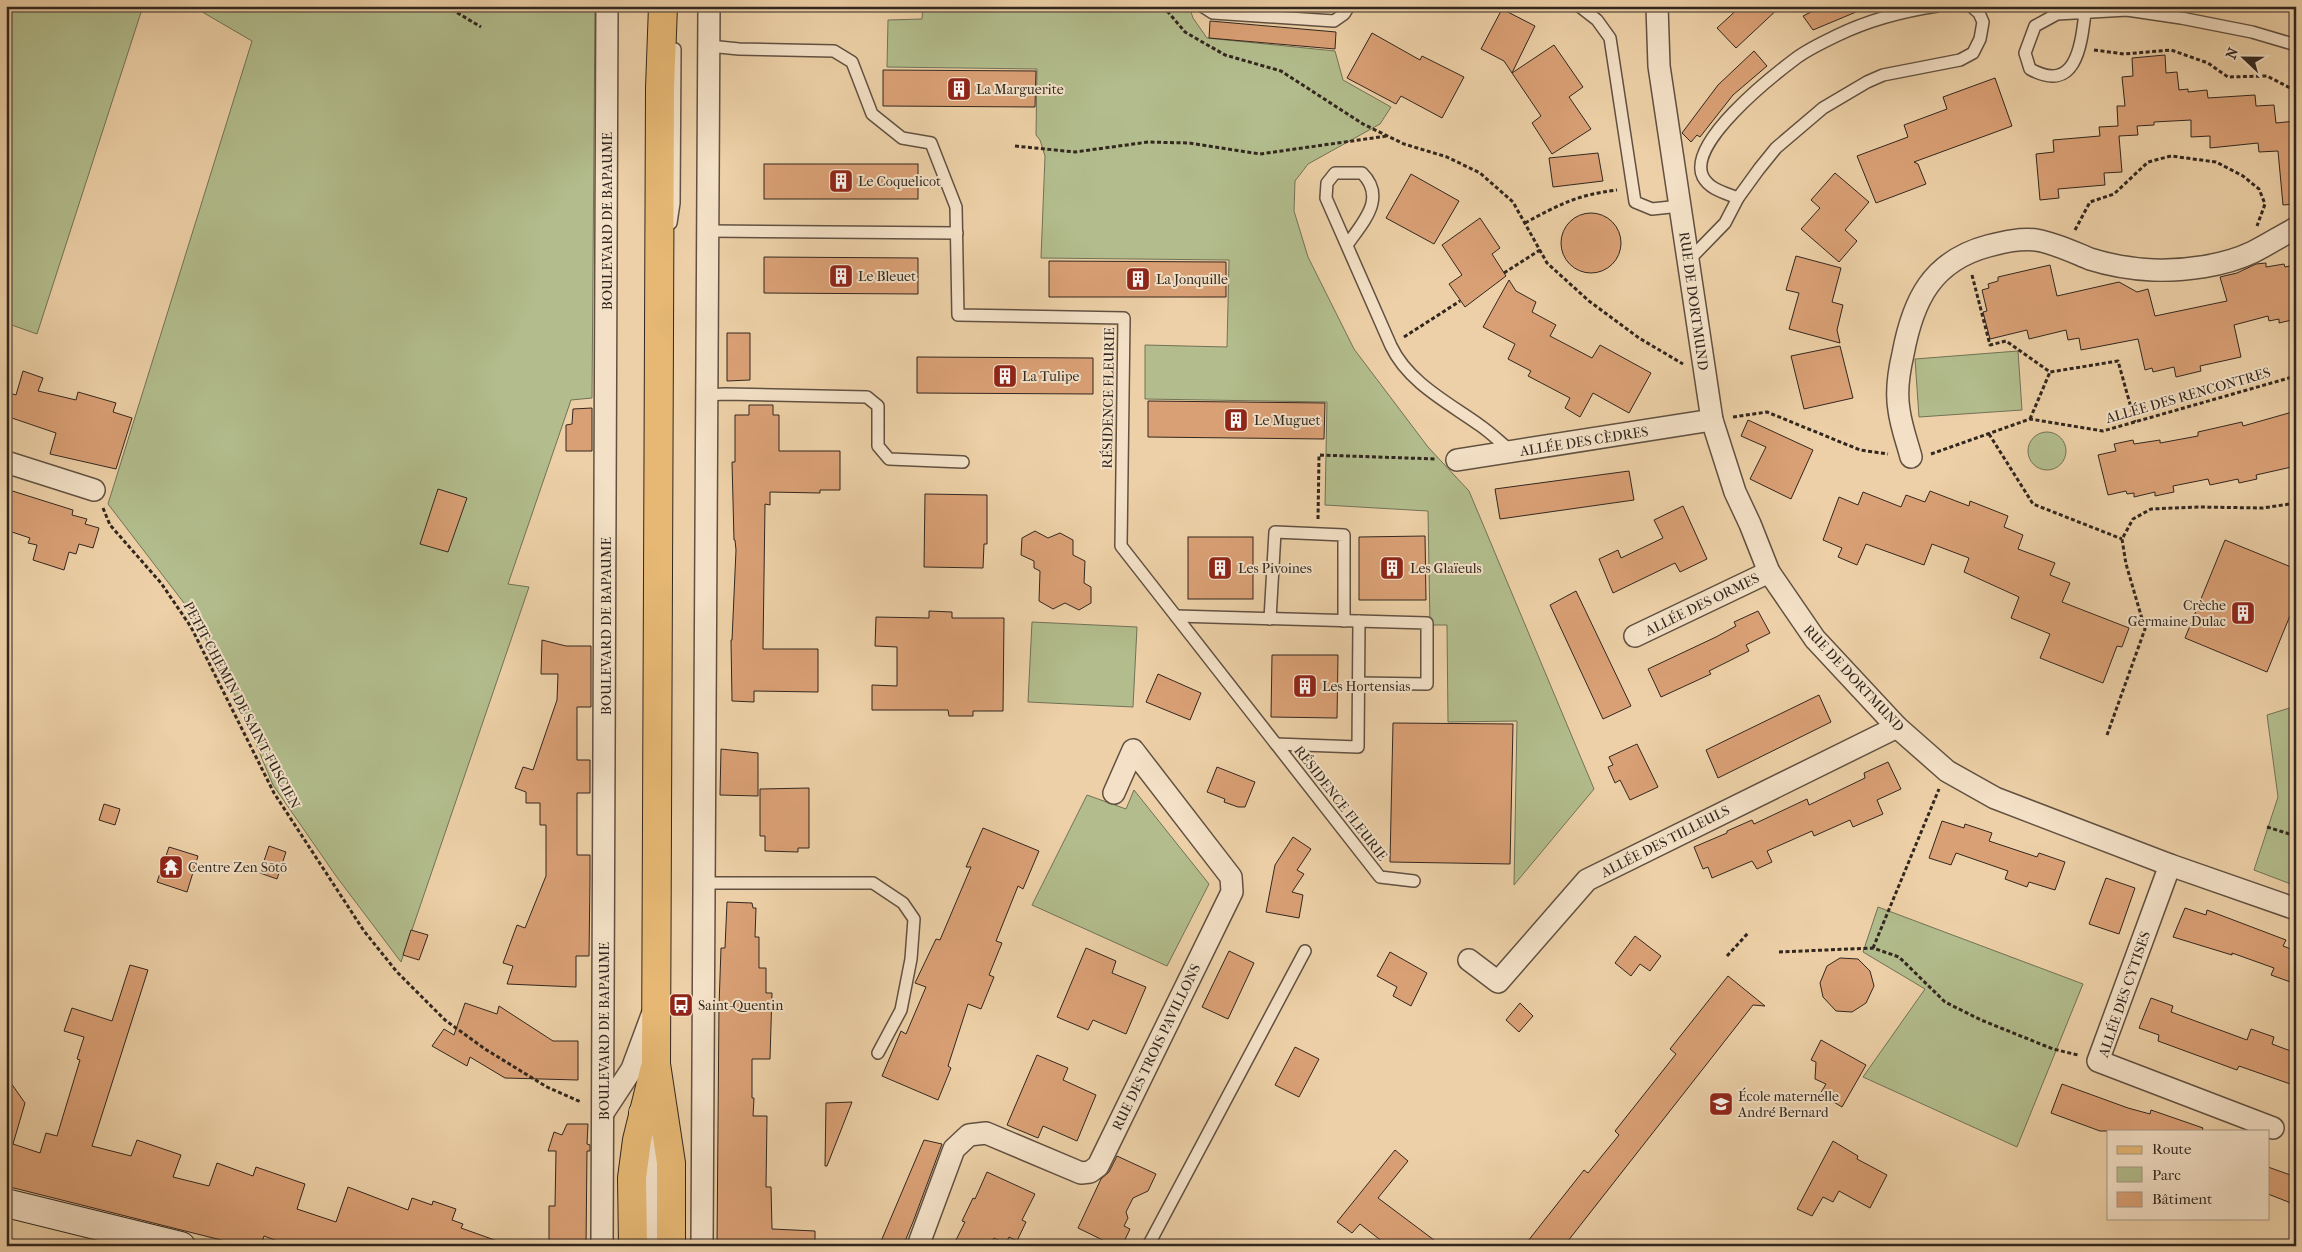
<svg xmlns="http://www.w3.org/2000/svg" width="2302" height="1252" viewBox="0 0 2302 1252" font-family="'IM FELL French Canon',serif">
<rect width="100%" height="100%" fill="#edd0a7"/>
<filter id="stains"><feTurbulence type="fractalNoise" baseFrequency=".004" numOctaves="4"/><feColorMatrix values="0 0 0 0 .2 0 0 0 0 .09 0 0 0 0 .02 0 0 0 .5 -.17"/></filter>
<radialGradient id="worn" r=".72"><stop offset=".6" stop-color="#630" stop-opacity="0"/><stop offset="1" stop-color="#630" stop-opacity=".3"/></radialGradient>
<g fill="#b2bc8c" stroke="#727256">
<path d="M6 6H143L37 334 6 323Z"/>
<path d="M192 6H595L592 398 571 400 508 584 529 587 401 962 336 876 273 785 238 701 194 616 108 504 252 41Z"/>
<path d="M923 6H1189L1193 18 1207 38 1335 51 1343 80 1391 107 1380 124 1308 164 1295 181 1294 211 1308 257 1354 349 1428 447 1469 491 1594 789 1514 885 1517 721 1448 722 1447 625H1430L1428 511 1325 505 1327 402 1145 399V345L1227 347 1229 260 1041 258 1045 156 1040 140 1036 135 1037 69 887 67 888 20 922 19Z"/>
<path d="M2018 351 2022 410 1919 417 1915 359Z"/>
<circle cx="2047" cy="451" r="19"/>
<path d="M1032 622 1137 627 1133 707 1028 702Z"/>
<path d="M2296 706V886L2254 870 2278 797 2267 715Z"/>
<path d="M1134 790 1209 884 1167 966 1032 905 1087 795 1126 809Z"/>
<path d="M1878 907 2083 984 2017 1147 1863 1077 1925 989 1863 952Z"/>
</g>
<g fill="#daa075" stroke="#32271f">
<path d="M1741 6H1781L1736 48 1717 28Z"/>
<path d="M1823 6H1867L1868 7 1813 30 1803 16Z"/>
<path d="M1502 9 1535 26 1512 73 1504 61 1481 49Z"/>
<path d="M1210 21 1336 32 1335 49 1209 38Z"/>
<path d="M1372 33 1420 60 1422 56 1464 77 1442 118 1401 96 1396 104 1347 78Z"/>
<path d="M1554 45 1583 87 1569 97 1591 129 1552 154 1532 123 1541 116 1512 73Z"/>
<path d="M1754 51 1767 66 1733 95 1700 137 1697 135 1691 142 1682 133 1718 85Z"/>
<path d="M2165 55 2166 73 2177 72 2179 90 2188 89V92L2207 90 2208 98 2255 95 2256 106 2274 105 2276 123 2296 121V204L2283 205 2278 151 2259 152 2258 143 2210 148V136L2191 137V120L2154 122V125L2137 126 2138 135 2119 136 2122 172 2104 173 2105 185 2058 189 2059 198 2040 200 2036 154 2054 152 2053 140 2100 136 2099 127 2118 126 2117 106H2125L2122 77 2133 76 2132 58Z"/>
<path d="M883 70 1036 71 1035 107 883 106Z"/>
<path d="M1995 78 2012 126 1914 162 1918 164 1926 184 1876 203 1857 156 1908 137 1904 125 1947 109 1943 97Z"/>
<path d="M1598 153 1603 181 1553 187 1549 158Z"/>
<rect x="764" y="164" width="154" height="35"/>
<path d="M1835 173 1869 202 1845 230 1857 241 1839 262 1801 229 1820 208 1811 200Z"/>
<path d="M1411 174 1459 201 1434 244 1386 218Z"/>
<circle cx="1591" cy="243" r="30"/>
<path d="M1480 218 1500 248 1492 254 1506 276 1465 307 1449 284 1462 275 1442 245Z"/>
<path d="M1796 256 1841 268 1832 302 1843 305 1837 330 1840 343 1789 329 1799 293 1786 290Z"/>
<path d="M764 257 918 258V294L764 293Z"/>
<path d="M1049 261 1226 262V297H1049Z"/>
<path d="M2266 263V267L2284 264 2285 267 2296 265V319L2279 323V319L2269 321 2268 316 2234 325 2241 357 2200 366 2201 371 2176 377 2174 367 2153 372 2152 368 2145 370 2138 339 2081 350 2079 338 2068 340 2066 330 2029 339 2027 330 1990 339 1983 312 1987 311 1982 290 1989 288 1988 284 1998 281V277L2050 265 2057 296 2119 282 2137 292 2148 289 2155 316 2227 301 2220 277 2237 273 2256 264Z"/>
<path d="M1509 280 1516 291 1536 302 1532 312 1556 325 1550 336 1592 358 1600 345 1651 373 1629 413 1593 393 1580 417 1565 408 1570 398 1528 376 1531 371 1508 359 1515 344 1483 327Z"/>
<path d="M727 333H750V380L727 381Z"/>
<path d="M1840 346 1853 398 1804 409 1791 356Z"/>
<path d="M917 357 1093 358V394L917 393Z"/>
<path d="M23 371 43 378 38 391 76 400 78 392 116 403 113 412 132 418 116 469 50 454 56 433 6 416V392L16 395Z"/>
<path d="M1148 401 1325 403 1324 439 1148 437Z"/>
<path d="M749 405H773V415H779V451H840V490H820V493L770 492V505L765 504 763 649H818V692L754 691V702L732 701 731 640H732L736 550 735 540H734L732 462H735V415H749Z"/>
<path d="M592 408V451H566V425L572 424 573 409Z"/>
<path d="M2296 411V466L2256 475 2257 479 2239 483 2238 479 2210 485 2208 479 2173 486 2174 492 2155 496V492L2134 497V493L2127 494 2126 491 2108 495 2098 455 2116 451 2114 444 2133 440 2134 444 2160 440V443L2198 436V432L2242 422 2243 426Z"/>
<path d="M1748 420 1813 450 1791 499 1750 479 1766 447 1741 436Z"/>
<path d="M1629 471 1634 500 1500 519 1495 489Z"/>
<path d="M6 489 73 510 72 515 87 519 85 524 99 528 93 548 79 544 76 554 69 552 64 570 33 560 37 545 28 543 30 538 6 530Z"/>
<path d="M438 489 467 498 448 552 420 544Z"/>
<path d="M1930 491 1969 506 1970 501 2008 516 2004 527 2023 535 2018 549 2055 563 2050 575 2070 583 2062 602 2129 628 2122 647 2117 646 2103 683 2040 658 2050 634 2011 618 2019 597 1964 572 1969 558 1932 544 1924 565 1866 544 1857 565 1838 557 1842 548 1823 540 1839 497 1858 505 1863 492 1901 507 1906 495 1925 502Z"/>
<path d="M925 494 987 495V544H984L983 568 924 567Z"/>
<path d="M1683 506 1707 559 1680 572 1675 563 1613 593 1599 559 1618 550 1621 558 1663 538 1654 520Z"/>
<path d="M1035 531 1048 538 1060 533 1073 540V555L1085 561 1084 583 1091 587V603L1079 610 1065 603 1053 609 1039 601 1040 571 1034 568V561L1021 555 1022 538Z"/>
<path d="M1425 536 1426 600H1359V537Z"/>
<rect x="1188" y="537" width="65" height="62"/>
<path d="M2225 540 2296 569V601L2267 672 2185 638Z"/>
<path d="M1576 591 1631 706 1603 719 1550 605Z"/>
<path d="M929 611 952 612V618H1004L1003 711H973V716H949L948 710H872V685L897 686V647L875 646 876 617 929 618Z"/>
<path d="M1758 611 1770 633 1746 645 1749 651 1709 671 1711 674 1661 697 1648 669 1716 637 1736 626 1734 622Z"/>
<path d="M542 640 566 646H591V707H577V760H590V793H577V855H590V878L589 956H576V987L507 984 513 966 503 963 517 925 525 928 546 876V825H540V803H526V792L515 788 523 767 533 770 557 700 558 674H541Z"/>
<path d="M1272 655H1338L1337 718 1271 717Z"/>
<path d="M1158 674 1201 693 1190 720 1146 702Z"/>
<path d="M1819 695 1831 722 1718 778 1706 750Z"/>
<path d="M1393 723 1513 724 1510 864 1390 862Z"/>
<path d="M1637 744 1658 787 1630 800 1620 780 1615 783 1608 767 1613 765 1609 757Z"/>
<path d="M721 749 758 753V796L720 795Z"/>
<path d="M1888 762 1901 789 1877 800 1883 814 1853 827 1850 820 1814 836 1812 831 1767 851 1772 862 1757 869 1752 861 1712 878 1708 867 1703 869 1694 847 1727 833V831L1752 820 1754 824 1807 799 1809 805 1865 778 1864 773Z"/>
<path d="M1217 767 1255 782 1245 807H1238L1224 802 1225 799 1207 792Z"/>
<path d="M809 788V848H798V852L765 851V836H760V789Z"/>
<path d="M104 804 120 809 115 825 99 820Z"/>
<path d="M1942 821 1964 828 1965 824 1992 833 1989 841 2037 857 2039 853 2065 862 2055 890 2029 882 2027 887 2005 879 2008 871 1956 853 1951 865 1929 858Z"/>
<path d="M983 828 1039 851 1023 889 1018 886 996 941 1002 943 989 975 994 977 981 1009 968 1004 948 1066 951 1068 938 1100 882 1076 901 1031 906 1034 926 987 915 983 936 939 940 940 971 867H966Z"/>
<path d="M1293 837 1311 849 1297 870 1304 874 1292 892 1303 895 1299 918 1266 912 1275 865Z"/>
<path d="M269 846 286 852 277 879 260 873Z"/>
<path d="M169 847 198 856 187 892 157 882Z"/>
<path d="M2106 878 2135 888 2119 934 2089 924Z"/>
<path d="M727 902 752 903 753 908H756L755 937H759V968H766V993H772L770 1059H752V1098H754L753 1116H767L766 1187H771L772 1229 815 1231V1246H717L719 1006 721 948H725Z"/>
<path d="M2185 908 2206 915 2207 910 2286 940 2283 946 2296 951V984L2271 975 2274 968 2232 953V955L2173 937Z"/>
<path d="M411 930 428 935 419 960 403 955Z"/>
<path d="M1635 936 1661 956 1650 971 1640 964 1631 976 1615 963Z"/>
<path d="M1086 948 1116 961 1112 973 1146 987 1126 1034 1093 1020 1088 1030 1057 1017Z"/>
<path d="M1229 951 1254 963 1228 1019 1202 1007Z"/>
<path d="M1390 952 1427 973 1411 1006 1393 996 1397 987 1377 976Z"/>
<path d="M1840 958 1858 959 1870 971 1874 986 1866 1003 1852 1012 1836 1011 1823 997 1820 983 1827 966Z"/>
<path d="M130 965 148 970 92 1146 131 1156 137 1140 181 1155 173 1177 209 1186 217 1163 253 1176 256 1167 305 1184 297 1209 336 1222 348 1187 408 1210 412 1198 432 1205 433 1201 456 1209 452 1220 463 1224 461 1228 503 1243V1246H291L264 1236 261 1246H245L6 1186V1076L25 1103 13 1144 40 1153 46 1133 57 1136 80 1060 77 1059 84 1037 64 1031 72 1008 112 1021Z"/>
<path d="M1728 976 1765 1006 1753 1005 1564 1246H1524L1584 1170 1588 1173 1619 1135 1615 1131 1676 1054 1670 1049Z"/>
<path d="M2151 998 2173 1006 2171 1012 2247 1040 2251 1029 2274 1037 2272 1044 2296 1053V1086L2239 1066 2237 1070 2158 1041 2159 1035 2139 1028Z"/>
<path d="M465 1003 497 1014 499 1006 553 1041H578V1080L505 1078 470 1057 467 1066 432 1046 444 1029 454 1035Z"/>
<path d="M1520 1003 1533 1016 1519 1032 1506 1020Z"/>
<path d="M1821 1040 1866 1065 1842 1107 1820 1094 1826 1084 1815 1079 1816 1062 1811 1060Z"/>
<path d="M1295 1047 1319 1059 1299 1097 1275 1085Z"/>
<path d="M1037 1055 1068 1068 1063 1080 1096 1095 1077 1141 1043 1126 1038 1138 1007 1125Z"/>
<path d="M2062 1084 2128 1108 2150 1114 2151 1110 2203 1128 2202 1131H2100L2051 1113Z"/>
<path d="M852 1102 827 1166H825L826 1103Z"/>
<path d="M567 1124H588L587 1144 590 1145V1151H587L586 1246H549V1206H555L556 1151H548L554 1132 562 1135Z"/>
<path d="M924 1140 942 1144 913 1222 903 1246H879Z"/>
<path d="M1833 1141 1858 1156 1857 1159 1887 1175 1870 1208 1839 1191 1833 1202 1823 1197 1812 1216 1797 1209Z"/>
<path d="M1395 1150 1408 1161 1378 1198 1442 1246H1388L1360 1224 1352 1233 1337 1222Z"/>
<path d="M1117 1156 1156 1174 1148 1191 1133 1198 1126 1212 1128 1218 1124 1226 1130 1229 1122 1246H1115L1078 1228 1101 1179 1109 1172Z"/>
<path d="M2268 1167 2296 1177V1205L2268 1194Z"/>
<path d="M987 1172 1035 1194 1022 1220 1026 1222 1017 1241 1009 1237 1006 1244 994 1238 991 1246H953L965 1222 962 1221 973 1198 975 1199Z"/>
</g>
<g fill="none" stroke-linecap="round" stroke-linejoin="round">
<defs>
<g id="lane">
<path d="M1202 6 1213 13 1334 21 1344 14 1349 6"/>
<path d="M1579 6 1597 20 1610 38 1635 202 1652 209 1680 206"/>
<path d="M2085 13C2081 46 2076 94 2030 69L2025 53 2035 26 2057 14 2127 10 2181 18 2252 32 2296 45"/>
<path d="M709 46 739 49 834 51 852 62 872 114 902 138 931 143 956 207 958 315 1124 318 1121 546 1380 877 1414 881"/>
<path d="M1738 198C1726 193 1710 190 1703 177 1686 144 1771 77 1795 59 1808 49 1824 42 1838 35 1869 20 1904 11 1937 6"/>
<path d="M671 223 674 203 675 49"/>
<path d="M708 231 957 233"/>
<path d="M1347 245C1363 222 1387 198 1362 173H1335L1327 183 1326 198 1391 346C1408 382 1447 402 1478 424 1490 432 1500 442 1511 451"/>
<path d="M1689 260 1725 223 1738 198 1759 169 1776 148 1823 108 1867 82 1883 75 1960 60 1973 53 1980 39 1983 22 1979 13 1971 6"/>
<path d="M707 395 725 394 867 397 878 406V446L889 459 963 462"/>
<path d="M1176 616 1427 623V684L1358 683"/>
<path d="M1270 619 1275 532 1344 535V621"/>
<path d="M1276 744 1358 747 1359 621"/>
<path d="M704 883H873L903 903 914 919 911 959 901 1010 878 1053"/>
<path d="M1148 1246 1305 951"/>
</g>
<g id="street">
<path d="M1657 6 1659 66 1712 420 1735 492 1750 524 1769 572 1815 639 1897 727 1947 771 1995 798 2170 865 2296 909"/>
<path d="M1911 457C1907 442 1901 426 1899 410 1896 393 1899 371 1903 354 1913 300 1932 261 1988 246 2004 242 2020 238 2036 240 2055 243 2073 252 2090 259 2109 265 2133 269 2153 270 2185 271 2224 266 2253 252 2267 245 2281 236 2296 228"/>
<path d="M1457 460 1712 420"/>
<path d="M6 462 94 490"/>
<path d="M1635 636 1769 572"/>
<path d="M2170 865 2098 1061 2273 1128"/>
<path d="M1469 960 1498 982 1587 880 1897 727"/>
<path d="M603 1113 632 1069 652 1015"/>
<path d="M602 1246 607 6"/>
<path d="M702 1246 709 6"/>
<path d="M918 1246 954 1149 969 1135 986 1133 1081 1173 1090 1172 1098 1166 1232 892 1231 877 1133 750 1114 793"/>
</g>
<g id="secondary">
<path d="M643 1113 651 1162 653 1246"/>
<path d="M6 1203 181 1246"/>
</g>
<g id="primary">
<path d="M663 6 660 88 656 1064 671 1163V1246"/>
<path d="M633 1246 632 1178 637 1140 654 1071"/>
</g>
</defs>
<use href="#lane" stroke="#615141" stroke-width="14"/>
<use href="#street" stroke="#615141" stroke-width="24"/>
<use href="#secondary" stroke="#32271f" stroke-width="30"/>
<use href="#primary" stroke="#32271f" stroke-width="30"/>
<g stroke="#32271f" stroke-width="3" stroke-dasharray="4 2.5" stroke-linecap="butt">
<path d="M446 6 481 27"/>
<path d="M1163 6 1185 32 1225 55 1281 71 1363 124 1404 144 1447 157 1480 173 1513 202 1547 263 1589 301 1639 338 1683 364"/>
<path d="M2094 50 2124 54 2171 50 2208 63 2228 77 2267 76 2296 91"/>
<path d="M1015 146 1075 152 1148 142 1189 143 1260 154 1387 136"/>
<path d="M1525 223C1560 204 1577 195 1617 190"/>
<path d="M2075 230 2090 202 2114 194 2148 162 2171 156 2216 162 2243 176 2259 189 2265 204 2257 226"/>
<path d="M1504 273 1540 250"/>
<path d="M1972 275 1990 345 2006 341 2050 372 2118 361 2135 422"/>
<path d="M1404 337 1460 301"/>
<path d="M1733 417 1767 412 1860 450 1888 454"/>
<path d="M2030 419 2050 372"/>
<path d="M1989 434 2033 504 2122 539"/>
<path d="M1931 454 2030 419 2103 431 2296 376"/>
<path d="M103 508 110 525 161 583 191 627 274 793 364 931 397 972 445 1020 485 1049 547 1087 581 1102"/>
<path d="M1318 519 1319 455 1436 459"/>
<path d="M2107 735 2145 629 2126 564 2122 539 2133 519 2151 509 2198 507 2263 508 2296 503"/>
<path d="M2267 827 2296 836"/>
<path d="M1873 948 1939 789"/>
<path d="M1779 952 1873 948 1899 957 1945 1002 1981 1020 2053 1049 2078 1055"/>
<path d="M1727 956 1749 932"/>
</g>
<use href="#lane" stroke="#f3e0c6" stroke-width="11"/>
<use href="#street" stroke="#f3e0c6" stroke-width="21"/>
<use href="#secondary" stroke="#f3e0c6" stroke-width="28"/>
<use href="#primary" stroke="#e6b874" stroke-width="28"/>
</g>
<defs>
<symbol id="building-square" viewBox="-11 -11 22 22"><rect x="-9" y="-9" width="18" height="18" rx="4" fill="#8f2418" stroke="#f3e0c6"/><path d="M-4-6H4V6H1V3H-1V6H-4ZM-2.5-4.3h1.7v1.8h-1.7ZM.8-4.3h1.7v1.8H.8ZM-2.5-1h1.7V.8h-1.7ZM.8-1h1.7V.8H.8Z" fill="#fff"/></symbol>
<symbol id="temple-square" viewBox="-11 -11 22 22"><rect x="-9" y="-9" width="18" height="18" rx="4" fill="#8f2418" stroke="#f3e0c6"/><path d="M0-6L5-2H3V0L6.5 2.5H4V6H1.5V3h-3V6H-4V2.5H-6.5L-3 0V-2H-5Z" fill="#fff"/></symbol>
<symbol id="bus-square" viewBox="-11 -11 22 22"><rect x="-9" y="-9" width="18" height="18" rx="4" fill="#8f2418" stroke="#f3e0c6"/><path d="M-5-6H5V4H4V6H2V4H-2V6H-4V4H-5ZM-3.5-4V0h7V-4ZM-3.5 1.2v1.5H-2V1.2ZM2 1.2v1.5H3.5V1.2Z" fill="#fff"/></symbol>
<symbol id="school-square" viewBox="-11 -11 22 22"><rect x="-9" y="-9" width="18" height="18" rx="4" fill="#8f2418" stroke="#f3e0c6"/><path d="M0-5L7-2L0 1L-7-2ZM-4 1L0 2.5L4 1V4Q0 6-4 4Z" fill="#fff"/></symbol>
</defs>
<g fill-rule="evenodd">
<use href="#building-square" x="945" y="75" width="28" height="28"/>
<use href="#building-square" x="827" y="167" width="28" height="28"/>
<use href="#building-square" x="827" y="262" width="28" height="28"/>
<use href="#building-square" x="1124" y="265" width="28" height="28"/>
<use href="#building-square" x="991" y="362" width="28" height="28"/>
<use href="#building-square" x="1222" y="406" width="28" height="28"/>
<use href="#building-square" x="1206" y="554" width="28" height="28"/>
<use href="#building-square" x="1378" y="554" width="28" height="28"/>
<use href="#building-square" x="2229" y="599" width="28" height="28"/>
<use href="#building-square" x="1291" y="672" width="28" height="28"/>
<use href="#temple-square" x="157" y="853" width="28" height="28"/>
<use href="#bus-square" x="667" y="991" width="28" height="28"/>
<use href="#school-square" x="1707" y="1090" width="28" height="28"/>
</g>
<g text-anchor="middle" stroke-width="4" stroke-linejoin="round" paint-order="stroke">
<g font-size="14" fill="#32271f" stroke="#f3e0c6" text-anchor="start">
<text x="976" y="94">La Marguerite</text>
<text x="858" y="186">Le Coquelicot</text>
<text x="858" y="281">Le Bleuet</text>
<text x="1156" y="284">La Jonquille</text>
<text x="1022" y="381">La Tulipe</text>
<text x="1254" y="425">Le Muguet</text>
<text x="1238" y="573">Les Pivoines</text>
<text x="1410" y="573">Les Glaïeuls</text>
<text x="2226" y="610" text-anchor="end">Crèche<tspan x="2226" dy="16">Germaine Dulac</tspan></text>
<text x="1322" y="691">Les Hortensias</text>
<text x="188" y="872">Centre Zen Sōtō</text>
<text x="698" y="1010">Saint-Quentin</text>
<text x="1738" y="1101">École maternelle<tspan x="1738" dy="16">André Bernard</tspan></text>
</g>
<g font-size="14" fill="#32271f" stroke="#f3e0c6">
<text transform="translate(607 221) rotate(-90)" y="5">BOULEVARD DE BAPAUME</text>
<text transform="translate(1694 301) rotate(82)" y="5">RUE DE DORTMUND</text>
<text transform="translate(2188 395) rotate(-16)" y="5">ALLÉE DES RENCONTRES</text>
<text transform="translate(1108 398) rotate(-89)" y="5">RÉSIDENCE FLEURIE</text>
<text transform="translate(1584 441) rotate(-9)" y="5">ALLÉE DES CÈDRES</text>
<text transform="translate(1702 604) rotate(-26)" y="5">ALLÉE DES ORMES</text>
<text transform="translate(606 626) rotate(-90)" y="5">BOULEVARD DE BAPAUME</text>
<text transform="translate(1854 678) rotate(47)" y="5">RUE DE DORTMUND</text>
<text transform="translate(242 705) rotate(62)" y="5">PETIT CHEMIN DE SAINT-FUSCIEN</text>
<text transform="translate(1341 803) rotate(52)" y="5">RÉSIDENCE FLEURIE</text>
<text transform="translate(1665 841) rotate(-27)" y="5">ALLÉE DES TILLEULS</text>
<text transform="translate(2124 994) rotate(-71)" y="5">ALLÉE DES CYTISES</text>
<text transform="translate(604 1031) rotate(-90)" y="5">BOULEVARD DE BAPAUME</text>
<text transform="translate(1156 1047) rotate(-64)" y="5">RUE DES TROIS PAVILLONS</text>
</g>
</g>
<rect width="2302" height="1252" fill="none" stroke="#edd0a7" stroke-width="25"/>
<rect x="8" y="8" width="2287" height="1237" fill="none" stroke="#32271f" stroke-width="2.5"/>
<rect x="12" y="12" width="2277" height="1227" fill="none" stroke="#32271f"/>
<rect x="2107" y="1130" width="162" height="90" fill="#f3e0c6" stroke="#a69683"/>
<rect x="2117" y="1146" width="25" height="8" fill="#e6b874" stroke="#a69683"/>
<text x="2152" y="1154" font-size="15" fill="#32271f">Route</text>
<rect x="2117" y="1167" width="25" height="15" fill="#b2bc8c" stroke="#a69683"/>
<text x="2152" y="1180" font-size="15" fill="#32271f">Parc</text>
<rect x="2117" y="1192" width="25" height="15" fill="#daa075" stroke="#a69683"/>
<text x="2152" y="1204" font-size="15" fill="#32271f">Bâtiment</text>
<g transform="translate(2244 58) rotate(292)" stroke="#f3e0c6" stroke-width="4" paint-order="stroke">
<path d="M0-4L9 19L0 12L-9 19Z" fill="#32271f"/>
<text y="-8" font-size="14" font-weight="bold" text-anchor="middle" fill="#32271f">N</text>
</g>
<rect width="100%" height="100%" filter="url(#stains)"/>
<rect width="100%" height="100%" fill="url(#worn)"/>
</svg>
